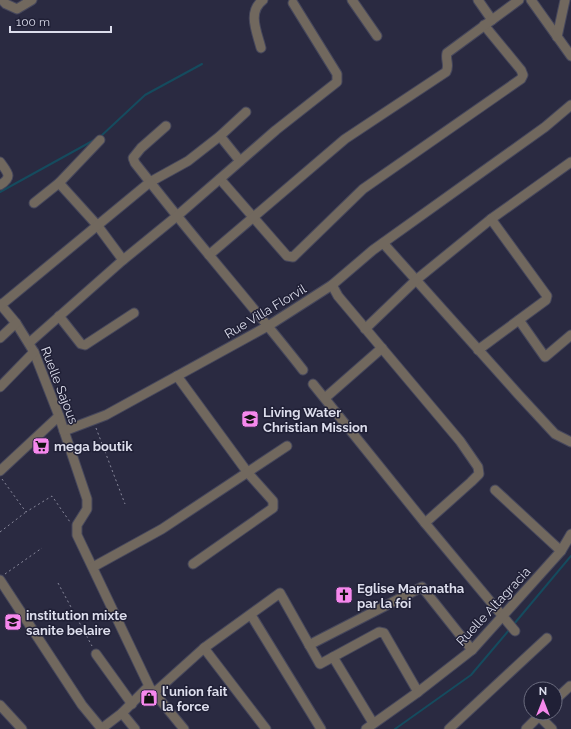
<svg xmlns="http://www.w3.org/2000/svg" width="571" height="729" viewBox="0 0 571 729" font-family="Raleway,sans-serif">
<rect width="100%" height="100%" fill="#2a2a41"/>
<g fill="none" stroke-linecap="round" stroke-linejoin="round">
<g stroke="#154b5e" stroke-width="2">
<path d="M100 137 145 95 202 64"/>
<path d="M0 192 96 139"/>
<path d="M514 624 571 556"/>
<path d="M395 729 471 675 510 629"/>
</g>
<defs>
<g id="minor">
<path d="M2 0 6 4 17 9 32 0"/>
<path d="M352 0 377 36"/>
<path d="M478 0 492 20"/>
<path d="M531 0 571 56"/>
<path d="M557 37 565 0"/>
<path d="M261 48C257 32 247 12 263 0"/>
<path d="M220 136 240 161"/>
<path d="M0 162C8 173 13 177 0 185"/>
<path d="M220 179 287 256 293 257 363 189 521 79 523 75 521 70 484 25"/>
<path d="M150 182 188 161 220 136 246 112"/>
<path d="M150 182 135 163 133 158 141 148 166 126"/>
<path d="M59 183 97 225 123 260"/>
<path d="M34 203 59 183 100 140"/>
<path d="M383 243 518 394 555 434 571 442"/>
<path d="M209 255 345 139 446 72C450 65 445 60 447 53L519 0"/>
<path d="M332 285 338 296 460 441 478 467 479 474 471 482 425 523"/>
<path d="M0 304 16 323 34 352 59 416 87 499V509L77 525V535L149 686 122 713 101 729"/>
<path d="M1 305 150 182C200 246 253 306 303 370"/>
<path d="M59 316 81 344 85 345 134 313"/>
<path d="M519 320 545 357 571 335"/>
<path d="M365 329 416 280 491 219 571 162"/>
<path d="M0 338 16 323"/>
<path d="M29 343 123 260 177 216 276 130 337 82V74L293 3"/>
<path d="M478 350 546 300 547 296 491 219"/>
<path d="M177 376 248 473 273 501V508L193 564"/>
<path d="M313 384 425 523 515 631"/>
<path d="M0 387 34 352"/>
<path d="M325 398 382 348"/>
<path d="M64 431 106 415 268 326 332 285 373 250 545 127 571 105"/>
<path d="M0 471 59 416"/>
<path d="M495 490 561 551"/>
<path d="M93 567 162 529 287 446"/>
<path d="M0 580 82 705 101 728"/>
<path d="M251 615 321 729"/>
<path d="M309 645 422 587 472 650"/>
<path d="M204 648 280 593 320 664 333 657 373 723"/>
<path d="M96 654 132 704"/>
<path d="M333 657 379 632 384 633 418 692"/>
<path d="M151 689 184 729"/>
<path d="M154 693 204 648 266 729"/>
<path d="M555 700 570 686"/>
<path d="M0 705 22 729"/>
<path d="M122 713 135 729"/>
<path d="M539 716 552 729"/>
<path d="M366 729 418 692 472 650 561 551 571 534"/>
<path d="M449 729 547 638"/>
<path d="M526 729 542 713"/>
</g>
</defs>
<use href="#minor" stroke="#46475c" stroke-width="11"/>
<g stroke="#88889b" stroke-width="1" stroke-dasharray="2 3" stroke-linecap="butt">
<path d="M96 428 125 504"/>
<path d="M2 479 26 512 52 496 70 522"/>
<path d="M0 532 26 512"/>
<path d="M5 574 42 548"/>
<path d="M58 583 92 646"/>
</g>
<use href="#minor" stroke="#71685e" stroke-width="9"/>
</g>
<defs>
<symbol id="school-square" viewBox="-11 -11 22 22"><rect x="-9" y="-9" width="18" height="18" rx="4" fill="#f688ed" stroke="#202036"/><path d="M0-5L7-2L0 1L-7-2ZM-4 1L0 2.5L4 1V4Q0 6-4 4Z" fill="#111"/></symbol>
<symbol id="supermarket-square" viewBox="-11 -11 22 22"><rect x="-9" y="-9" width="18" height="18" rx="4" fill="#f688ed" stroke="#202036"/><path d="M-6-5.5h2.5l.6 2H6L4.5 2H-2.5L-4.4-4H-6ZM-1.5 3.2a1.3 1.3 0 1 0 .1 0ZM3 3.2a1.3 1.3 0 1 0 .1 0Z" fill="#111"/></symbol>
<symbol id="church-square" viewBox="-11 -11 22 22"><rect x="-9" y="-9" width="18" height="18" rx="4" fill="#f688ed" stroke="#202036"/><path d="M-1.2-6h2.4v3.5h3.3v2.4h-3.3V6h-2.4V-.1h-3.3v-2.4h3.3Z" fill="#111"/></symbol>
<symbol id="shop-square" viewBox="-11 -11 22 22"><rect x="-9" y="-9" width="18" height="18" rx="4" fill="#f688ed" stroke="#202036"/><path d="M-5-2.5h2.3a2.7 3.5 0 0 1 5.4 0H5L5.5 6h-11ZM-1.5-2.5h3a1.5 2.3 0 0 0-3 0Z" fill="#111"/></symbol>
</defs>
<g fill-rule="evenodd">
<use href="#school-square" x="240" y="409" width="20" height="20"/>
<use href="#supermarket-square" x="31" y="436" width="20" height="20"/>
<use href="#church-square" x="334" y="585" width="20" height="20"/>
<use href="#school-square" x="3" y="612" width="20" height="20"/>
<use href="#shop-square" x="139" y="688" width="20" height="20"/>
</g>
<g text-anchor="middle" stroke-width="3" stroke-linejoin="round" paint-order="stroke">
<g font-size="13" fill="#dcddec" stroke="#202036">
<text transform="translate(265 311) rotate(-31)" y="5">Rue Villa Florvil</text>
<text transform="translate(60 385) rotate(69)" y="5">Ruelle Sajous</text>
<text transform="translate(493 606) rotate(-47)" y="5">Ruelle Altagracia</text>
</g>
<g font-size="13" font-weight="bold" fill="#dcddec" stroke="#202036" text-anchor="start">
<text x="263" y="417">Living Water<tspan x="263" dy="15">Christian Mission</tspan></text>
<text x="54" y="451">mega boutik</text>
<text x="357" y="593">Eglise Maranatha<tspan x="357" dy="15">par la foi</tspan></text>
<text x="26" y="620">institution mixte<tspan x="26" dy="15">sanite belaire</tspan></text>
<text x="162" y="696">l'union fait<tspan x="162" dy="15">la force</tspan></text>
</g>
</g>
<g transform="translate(543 701)"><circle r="19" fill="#202036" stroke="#6b6c7f"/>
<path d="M0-3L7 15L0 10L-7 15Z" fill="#f688ed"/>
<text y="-6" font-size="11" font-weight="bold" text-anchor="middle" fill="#dcddec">N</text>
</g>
<path d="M10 26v6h101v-6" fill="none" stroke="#dcddec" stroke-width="2"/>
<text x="16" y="26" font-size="12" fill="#dcddec" stroke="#202036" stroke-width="3" paint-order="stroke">100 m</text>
</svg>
